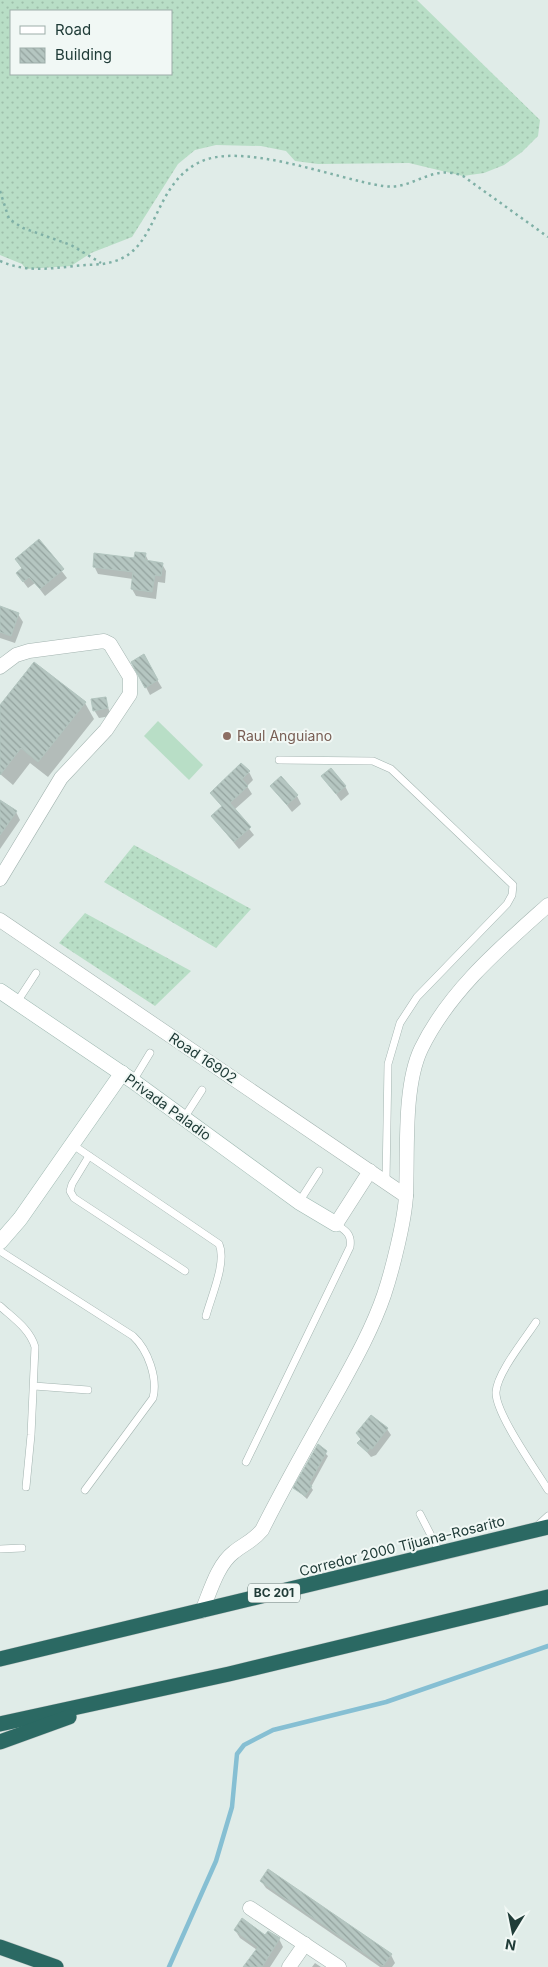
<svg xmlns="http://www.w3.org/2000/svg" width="548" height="1967" viewBox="0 0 548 1967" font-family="Inter,sans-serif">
<defs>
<pattern id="grass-dots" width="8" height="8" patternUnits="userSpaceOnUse" patternTransform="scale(1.25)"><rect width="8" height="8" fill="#b8dec6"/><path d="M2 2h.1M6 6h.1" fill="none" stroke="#9ebfab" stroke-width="1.8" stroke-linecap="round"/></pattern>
<pattern id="building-back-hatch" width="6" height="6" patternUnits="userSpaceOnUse" patternTransform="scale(1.25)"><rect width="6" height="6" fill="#b5c6c1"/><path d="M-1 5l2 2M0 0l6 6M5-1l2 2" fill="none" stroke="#93a29e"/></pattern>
</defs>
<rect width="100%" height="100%" fill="#e0ece8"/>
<g fill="url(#grass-dots)" fill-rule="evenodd">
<path d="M0 0H417L540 120 538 136 522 152 504 165 484 173 463 176 409 163 318 164 295 161 286 151 261 146 216 145 195 150 178 164 132 237 91 253 71 266 26 269 22 264 0 255ZM171 11V74H11V11Z"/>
<path d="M134 845 251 909 216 948 104 882Z"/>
<path d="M85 913 191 971 155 1006 59 943Z"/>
</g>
<path fill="#b8dec6" d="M158 721 203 765 189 780 144 736Z"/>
<g fill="#0003">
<path d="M39 541 67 578 45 596 35 583 28 588 22 580V569L16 559Z"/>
<path d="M145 554 149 562 162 564 166 571 165 583 158 582 156 599 136 596 132 589 133 579 98 574 94 566 135 560Z"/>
<path d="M0 607 18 614 23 622 15 643 0 638Z"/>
<path d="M143 656 162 688 150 695 133 662Z"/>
<path d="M105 698 111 716 99 718 94 710Z"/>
<path d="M85 703 94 719 48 777 30 763 13 785 0 774V707Z"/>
<path d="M249 772 253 780 247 786 252 794 234 810 254 835 239 849 212 816 222 807 211 793Z"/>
<path d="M323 776 345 786 349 794 341 801Z"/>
<path d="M272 786 297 796 301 804 292 812Z"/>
<path d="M0 801 16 812 20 820 0 849Z"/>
<path d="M371 1416 387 1429 391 1435 376 1455 371 1457 359 1443 361 1440 357 1433Z"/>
<path d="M318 1446 328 1456 311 1487 313 1490 307 1499 295 1488Z"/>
<path d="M261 1881 391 1955 395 1963 392 1967H380L266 1888Z"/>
<path d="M235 1930 279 1939 283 1947 270 1967H245L257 1950 240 1938Z"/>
<path d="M315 1963 321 1967H312Z"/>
</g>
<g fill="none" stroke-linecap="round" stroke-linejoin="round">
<path stroke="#86bfd3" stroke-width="4.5" d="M169 1967 216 1861 232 1807 237 1754 244 1745 273 1730 386 1702 548 1646"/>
</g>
<g fill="url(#building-back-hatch)" stroke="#b2c5bf">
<path d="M39 539 64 569 40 589 29 577 23 582 16 573 22 568 15 559Z"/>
<path d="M135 552 146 553 145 560 163 563 161 576 155 575 152 592 131 589 133 572 93 567 94 553 134 558Z"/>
<path d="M0 606 19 613 11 636 0 632Z"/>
<path d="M144 654 158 680 145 688 131 662Z"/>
<path d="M34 662 86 702 38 762 21 748 0 775V705Z"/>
<path d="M106 697 108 708 93 711 91 699Z"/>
<path d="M241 763 250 771 242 779 248 786 230 803 251 827 234 842 211 816 222 806 210 793Z"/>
<path d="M331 768 346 786 336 794 321 776Z"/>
<path d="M281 776 298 795 287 805 270 786Z"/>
<path d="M0 800 17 811 0 835Z"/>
<path d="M371 1415 388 1428 372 1449 370 1448 367 1452 357 1443 361 1439 356 1433Z"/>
<path d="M318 1444 327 1451 309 1484 312 1486 305 1496 293 1488Z"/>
<path d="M268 1869 392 1954 383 1966 260 1881Z"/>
<path d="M242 1918 265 1935 268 1931 280 1938 262 1967H243L258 1947 234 1930Z"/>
</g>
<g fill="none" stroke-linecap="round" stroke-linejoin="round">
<defs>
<g id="lane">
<path d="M279 760 373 761 391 769 513 885 512 895 507 904 417 997 400 1023 388 1064 386 1181"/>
<path d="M17 1002 36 973"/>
<path d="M133 1081 150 1053"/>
<path d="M184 1118 202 1090"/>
<path d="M73 1145 219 1244C227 1262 211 1297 206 1316"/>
<path d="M89 1156 72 1184 70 1191 74 1198 185 1271"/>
<path d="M299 1202 319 1171"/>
<path d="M0 1251 133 1336C148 1350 158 1378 153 1398L85 1490"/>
<path d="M0 1306C13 1318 30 1329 35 1347L31 1435 26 1487"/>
<path d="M536 1322C525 1339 497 1373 496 1392 495 1413 536 1470 548 1490"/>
<path d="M34 1386 88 1390"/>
<path d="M246 1462 350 1247C352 1234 346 1231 336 1224"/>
<path d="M420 1514 440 1553"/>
<path d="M537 1526 548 1516"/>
<path d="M0 1549 22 1548"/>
</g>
<g id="street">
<path d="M0 667 16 655 29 651 104 641 110 644 130 677V694L106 730 61 778 0 879"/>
<path d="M0 920 406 1196"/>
<path d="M336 1224 370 1171"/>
<path d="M202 1611C210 1592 217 1565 234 1552 245 1543 252 1542 262 1530 286 1482 313 1435 340 1387 356 1358 373 1327 384 1295 392 1271 405 1220 406 1195 408 1153 403 1087 421 1049 449 991 501 947 548 905"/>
<path d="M250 1908 339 1967"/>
<path d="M289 1967 305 1944"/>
</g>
<g id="secondary">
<path d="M0 991 133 1081 299 1202 336 1224"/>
<path d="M0 1242 20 1219 122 1073"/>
</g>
<g id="highway">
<path d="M0 1659 548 1527"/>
<path d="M0 1724 229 1674 548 1597"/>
<path d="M0 1742 69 1717"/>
<path d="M0 1947 56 1967"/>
</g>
</defs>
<use href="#lane" stroke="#a3b4b0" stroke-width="8"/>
<use href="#street" stroke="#a3b4b0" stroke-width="15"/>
<use href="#secondary" stroke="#9eb8b1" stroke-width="16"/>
<use href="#highway" stroke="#c1c8c7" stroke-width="16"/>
<g stroke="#7fb0a6" stroke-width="2.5" stroke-dasharray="2.5 4" stroke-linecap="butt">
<path d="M0 191 9 219 23 228 71 245 101 263"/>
<path d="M0 261C25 272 48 269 74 266 88 264 102 266 115 261 158 248 153 186 198 163 240 140 336 179 383 186 413 191 431 163 463 176L548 237"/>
</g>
<use href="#lane" stroke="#fff" stroke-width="7"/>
<use href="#street" stroke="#fff" stroke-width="14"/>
<use href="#secondary" stroke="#fff" stroke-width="15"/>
<use href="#highway" stroke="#2b6963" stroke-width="15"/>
</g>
<circle fill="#8d6e63" stroke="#f1f8f5" stroke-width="2" cx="227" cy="736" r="5"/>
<g text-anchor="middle" stroke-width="4" stroke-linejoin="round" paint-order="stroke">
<rect fill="#f1f8f5" stroke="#5f7471" stroke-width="1" x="248" y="1583.5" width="52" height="19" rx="4"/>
<g font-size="12" font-weight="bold" fill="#203c38">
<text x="274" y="1597">BC 201</text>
</g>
<g font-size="14" fill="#785e54" stroke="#f1f8f5" text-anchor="start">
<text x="237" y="741">Raul Anguiano</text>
</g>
<g font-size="14" fill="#203c38" stroke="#f1f8f5">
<text transform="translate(203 1058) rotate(34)" y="5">Road 16902</text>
<text transform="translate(168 1107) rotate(36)" y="5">Privada Paladio</text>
<text transform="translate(402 1546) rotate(-14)" y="5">Corredor 2000 Tijuana-Rosarito</text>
</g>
</g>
<rect x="10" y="10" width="162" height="65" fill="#f1f8f5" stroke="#9dada9"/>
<rect x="20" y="26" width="25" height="8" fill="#ffffff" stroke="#9dada9"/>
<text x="55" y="35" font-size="15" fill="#203c38">Road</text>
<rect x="20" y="48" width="25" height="15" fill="url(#building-back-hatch)" stroke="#9dada9"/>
<text x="55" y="60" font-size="15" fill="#203c38">Building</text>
<g transform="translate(513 1932) rotate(190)" stroke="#f1f8f5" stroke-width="4" paint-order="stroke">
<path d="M0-4L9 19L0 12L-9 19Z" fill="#203c38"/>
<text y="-8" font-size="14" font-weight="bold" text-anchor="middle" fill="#203c38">N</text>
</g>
</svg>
